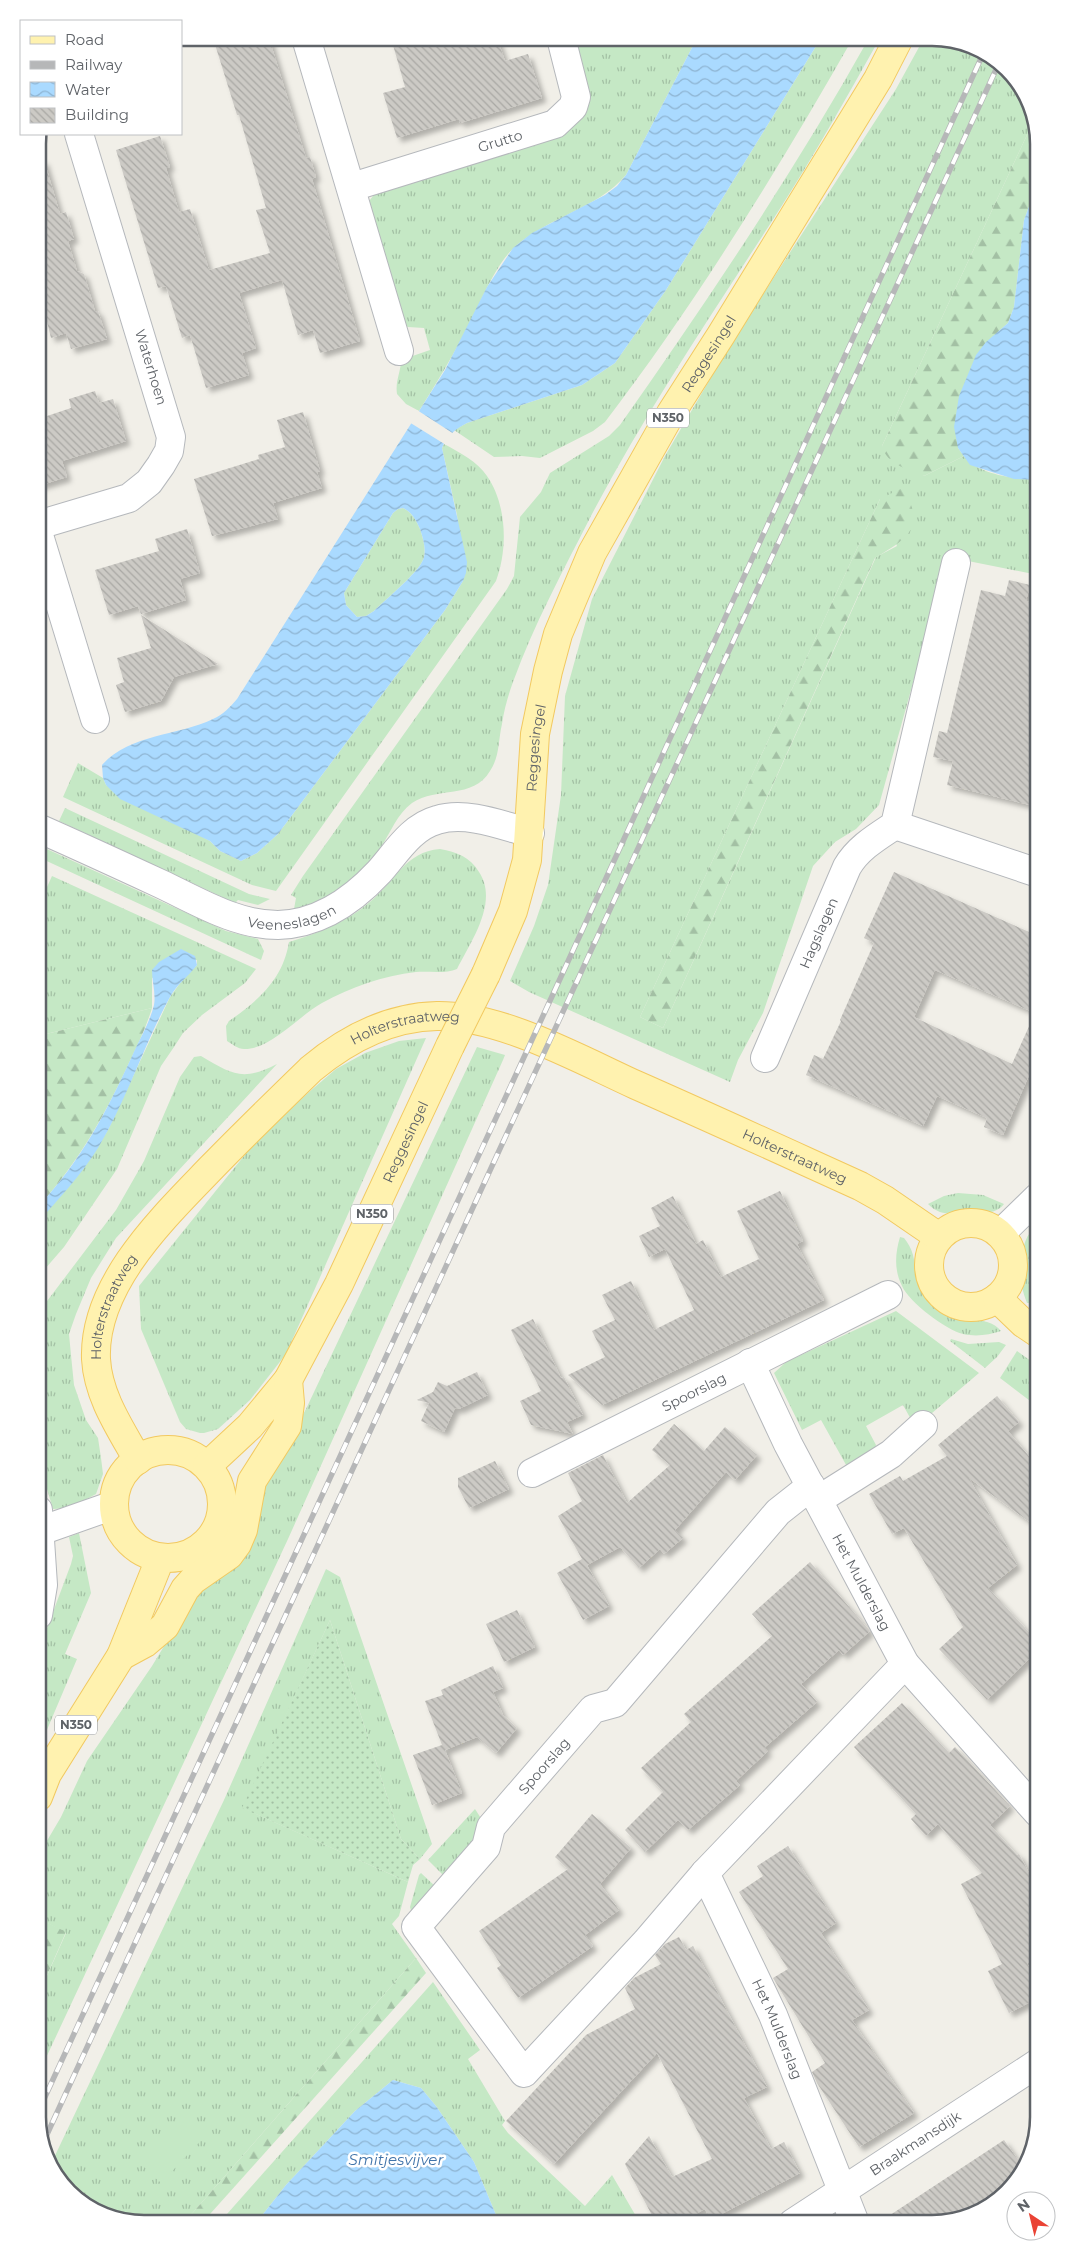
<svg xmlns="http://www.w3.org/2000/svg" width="1076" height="2261" viewBox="0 0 1076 2261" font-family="Montserrat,sans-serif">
<defs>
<pattern id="grass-tufts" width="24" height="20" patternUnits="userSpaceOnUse" patternTransform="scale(1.25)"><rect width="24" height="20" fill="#c5e8c5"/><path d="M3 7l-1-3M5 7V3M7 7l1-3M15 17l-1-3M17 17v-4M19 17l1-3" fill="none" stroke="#a3c0a4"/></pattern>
<pattern id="forest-firs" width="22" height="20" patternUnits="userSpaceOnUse" patternTransform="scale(1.25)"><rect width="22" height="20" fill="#c5e8c5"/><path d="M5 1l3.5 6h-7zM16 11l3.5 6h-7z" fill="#a3c0a4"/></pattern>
<pattern id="garden-dots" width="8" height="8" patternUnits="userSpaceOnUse" patternTransform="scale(1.25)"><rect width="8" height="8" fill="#c5e8c5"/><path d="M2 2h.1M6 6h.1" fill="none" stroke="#a3c0a4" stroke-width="1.8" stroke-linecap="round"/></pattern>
<pattern id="water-waves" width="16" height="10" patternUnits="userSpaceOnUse" patternTransform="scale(1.25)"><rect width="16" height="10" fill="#aadaff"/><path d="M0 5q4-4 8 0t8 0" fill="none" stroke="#8eb4d2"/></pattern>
<pattern id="building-back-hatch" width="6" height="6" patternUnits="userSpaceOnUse" patternTransform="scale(1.25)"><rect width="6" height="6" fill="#cccac5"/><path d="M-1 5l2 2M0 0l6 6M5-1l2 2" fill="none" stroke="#a9a8a4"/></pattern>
<filter id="shadow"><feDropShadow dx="4.5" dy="4.5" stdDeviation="2.5" flood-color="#0004"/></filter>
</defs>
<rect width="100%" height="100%" fill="#f1efe8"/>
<g fill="url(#grass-tufts)" fill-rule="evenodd">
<path d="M571 38H697L626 175C597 209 548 217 515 247 495 264 479 306 467 329 452 357 436 384 419 411L406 404 397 394C395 381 401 372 401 360L430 350 424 328 408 327 398 322 366 205 380 187 567 126Z"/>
<path d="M821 38H853C779 168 696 303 605 422L593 431 540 458 522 456 494 457 454 430 467 423 582 385 615 363 666 290Z"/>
<path d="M869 38H880C848 95 816 152 781 207 717 307 647 409 592 514 564 569 534 624 513 682 508 696 504 710 502 724 498 741 500 756 490 771 473 800 437 786 412 803 397 814 391 832 381 847 362 876 327 902 294 909L296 898 291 895 303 876 507 589 514 576 520 517 541 492 550 473 609 436 620 425C708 300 794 172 869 38Z"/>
<path d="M924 38H939L996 59 1030 104 1034 120 882 446 924 476 964 456C978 475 1016 479 1038 480V575L948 557 879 805 856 829 835 842 813 866 763 1013 738 1060 730 1082 529 992 510 981 534 926 548 885 561 795 565 696 592 599 665 456 730 345 896 89ZM880 499 897 546 876 557 663 1028 640 1017Z"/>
<path d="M444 444C459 452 478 462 487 476 507 505 508 549 496 581L276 891 252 885 63 797 78 763 103 778 106 785 210 841 220 851 241 861 257 853 278 834 445 610 463 581 457 515 442 448Z"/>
<path d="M403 508C412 512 416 520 420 529 423 538 427 551 423 560 417 574 386 599 374 611L366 616 357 617 346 605 344 593 393 513 398 509Z"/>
<path d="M65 808 249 894 270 899 258 905 238 900 235 903 59 821Z"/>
<path d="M38 845 226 931 258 939 264 951 261 960 38 857Z"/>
<path d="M440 849C457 852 470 857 479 872 499 902 471 941 457 969 446 974 429 971 416 972 383 976 351 987 322 1003 300 1015 270 1050 244 1049 238 1049 232 1044 227 1041L226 1026 229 1021C259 1000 283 979 289 942 319 933 347 922 371 901 396 880 405 852 440 849Z"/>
<path d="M52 876 256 969 245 983 202 1015 183 1033 174 1047 161 1066 117 1169 64 1247 38 1277V1222L82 1170 108 1130 170 997 183 979 197 965V960L152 978V1008L38 1036V907Z"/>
<path d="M426 1038 286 1354 250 1400 218 1429 204 1433H200L186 1429 180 1422 141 1329 139 1286 256 1141 309 1092 336 1069 365 1053 399 1041Z"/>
<path d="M477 1047 505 1055 503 1060 288 1539 38 2075V1996L66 1933 38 1918V1856L61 1817 87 1761 152 1666 291 1437 306 1409Z"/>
<path d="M201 1056C232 1074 242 1082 277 1064L116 1238 91 1278 76 1314 69 1334 71 1355 74 1385 86 1420 98 1438 101 1458 103 1474 96 1494 70 1508 53 1509 38 1459V1313L116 1210 144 1161 180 1077 194 1057Z"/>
<path d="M958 1193 983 1195 1004 1204C995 1216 979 1212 966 1213 951 1214 940 1216 928 1204L944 1196Z"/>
<path d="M1032 1231C1041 1250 1044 1287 1029 1303H1027C1020 1284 1017 1269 1023 1249 1025 1242 1027 1235 1032 1231Z"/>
<path d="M900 1237 904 1238C908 1243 911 1248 913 1255 917 1272 915 1287 928 1301 950 1325 988 1313 1001 1331 989 1335 976 1337 963 1334 946 1330 909 1302 902 1286 894 1270 895 1254 900 1237Z"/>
<path d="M896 1311 979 1373 925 1419 913 1423 903 1405 866 1426 876 1445 871 1459 850 1472 821 1420 802 1430 774 1373 786 1362Z"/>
<path d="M951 1339 968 1344 999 1342 1006 1345 997 1357 985 1368 950 1341Z"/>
<path d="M1017 1351 1038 1366V1407L1000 1378Z"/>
<path d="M79 1533 91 1593 65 1654 77 1659 38 1751V1652L71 1564 73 1556 69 1537Z"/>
<path d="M326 1569 340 1577 432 1844 420 1859 401 1839 330 1620 243 1808 408 1882 399 1916 392 1924 416 1958 189 2217 196 2223H138L85 2205 51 2164 224 1800Z"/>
<path d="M475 1809 484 1823 480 1835 445 1877 428 1860Z"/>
<path d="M421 1873 436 1887 412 1914 410 1907 419 1875Z"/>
<path d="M433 1982 480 2050 468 2059 505 2121 502 2125 508 2133 585 2206 612 2175 640 2223H503L496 2215 474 2162 436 2106 421 2088 393 2080 355 2111 286 2185 256 2223H219Z"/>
</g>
<g fill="url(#forest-firs)">
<path d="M1034 120 1038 145V182L1024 220 1014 307 1008 323 999 331 958 448 964 456 924 476C908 469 887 465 882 446Z"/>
<path d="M902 488C927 526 909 538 875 558L663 1028 640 1017 880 499Z"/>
<path d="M152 1008C146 1028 137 1046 128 1065 104 1117 77 1164 38 1207V1036Z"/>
<path d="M38 1918 66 1932 38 1996Z"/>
<path d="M416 1958 426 1973 202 2223H196L189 2217Z"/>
</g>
<path fill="url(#garden-dots)" d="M330 1620 401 1839 420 1859 413 1865 408 1882 242 1808Z"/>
<path fill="#c5e8c5" d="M184 2112 207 2134 161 2183 138 2161Z"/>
<g fill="url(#water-waves)" fill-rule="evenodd">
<path d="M697 38H821L666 290 615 363 582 385 467 423C456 429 447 435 442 448L467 562 466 573 463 581 445 610 278 834 257 853 241 861 220 851 210 841 120 799 106 785 103 778 102 765C129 734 178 736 213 719 223 715 230 707 237 699L445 370 487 287 513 248 532 233 605 195 617 186 626 175ZM403 508C412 512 416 520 420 529 423 538 427 551 423 560 417 574 386 599 374 611L366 616 357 617 346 605 344 593 393 513 398 509Z"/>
<path d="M1038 182V480L1014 479 970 465 958 448 954 427 959 396 976 355 986 342 1008 323 1014 307 1024 220Z"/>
<path d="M181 949 195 956 197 965C188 977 177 984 170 997 143 1046 127 1100 98 1148 81 1175 59 1199 38 1222V1207C82 1159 106 1113 133 1054 140 1038 150 1022 154 1005 156 994 152 981 152 970L159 962Z"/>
<path d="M393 2080 421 2088 436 2106 474 2162 496 2215 503 2223H256L286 2185 355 2111Z"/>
</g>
<path fill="#f1efe8" d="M417 410 454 434 446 445 409 422Z"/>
<g fill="url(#building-back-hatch)" fill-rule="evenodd" filter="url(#shadow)">
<path d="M213 38H269L306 158 310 157 316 177 312 179 360 341 320 353 313 330 298 335 282 280 239 293 256 348 242 353 249 375 206 388 190 335 182 338 166 286 158 288 116 150 160 136 170 167 166 168 179 212 190 209 209 270 270 253 256 210 266 208 239 115H237Z"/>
<path d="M391 38H497L505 61 528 54 542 98 460 123 459 119 397 138 383 93 405 87Z"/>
<path d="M44 160 60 214 66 212 74 239 68 241 77 271 84 274 95 311H98L107 339 71 349 66 333 51 338 38 285V161Z"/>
<path d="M95 391 99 403 113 399 126 441 62 461 67 477 38 486V419L71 408 69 399Z"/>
<path d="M303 412 320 471 317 472 322 488 273 503 278 519 212 536 194 479 259 459 258 455 285 447 277 420Z"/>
<path d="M187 529 200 573 180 579 186 600 141 614 138 606 109 615 95 570 159 551 155 539Z"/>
<path d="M1009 580 1030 585 1026 601 1038 604V807L947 785 953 761 933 757 939 731 947 733 981 590 1005 596Z"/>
<path d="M141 615 218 664 174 677 161 701 125 712 116 685 124 682 117 658 151 648Z"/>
<path d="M894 872 1038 936V1077L1030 1073 1003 1135 984 1127 987 1118 937 1096 923 1126 806 1075 814 1055 823 1059 841 1021 840 1020 874 943 864 938ZM935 970 1035 1013 1012 1064 914 1017Z"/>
<path d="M780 1191 803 1241 797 1244 824 1300 602 1405 568 1375 605 1357 592 1331 615 1320 602 1295 631 1281 654 1330 694 1310 665 1249 649 1257 639 1236 660 1226 651 1208 673 1196 696 1244 703 1240 721 1277 759 1259 737 1211Z"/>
<path d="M533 1319 561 1378 564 1377 583 1415 567 1422 573 1434 531 1425 520 1401 541 1391 511 1330Z"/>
<path d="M477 1372 488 1395 459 1409 455 1408 444 1432 421 1421 429 1403 417 1400 433 1392 438 1382 447 1386Z"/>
<path d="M997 1396 1019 1422 1008 1431 1038 1467V1528L969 1478 1017 1565 988 1588 1038 1642V1650L987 1700 939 1649 963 1627 904 1528 892 1534 869 1494 900 1476 903 1481 947 1456 938 1445Z"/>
<path d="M674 1424 704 1451 725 1427 757 1455 735 1480 726 1472 675 1530 683 1538 664 1554 660 1549 639 1568 620 1547 587 1565 609 1606 583 1620 557 1573 582 1559 558 1516 582 1501 568 1473 603 1455 627 1503 670 1465 652 1450Z"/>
<path d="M495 1461 509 1489 469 1508 458 1487V1478Z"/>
<path d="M810 1562 870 1631 843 1655 839 1650 801 1684 817 1702 764 1748 768 1751 736 1781 740 1785 688 1830 678 1820 645 1852 625 1830 663 1792 641 1768 691 1722 684 1714 772 1636 752 1614Z"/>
<path d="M517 1610 535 1647 504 1662 486 1624Z"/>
<path d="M493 1666 503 1688 493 1692 503 1715 517 1728 496 1753 477 1737 445 1750 462 1793 432 1805 413 1755 442 1745 425 1701 443 1695 441 1690Z"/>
<path d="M902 1703 949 1753 955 1747 1010 1806 990 1825 1017 1855 1019 1854 1038 1890V1957L1027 1963 1038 1985V1998L1009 2013 988 1971 1002 1964 961 1884 982 1873 938 1824 926 1836 911 1819 916 1814 854 1747Z"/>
<path d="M592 1814 631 1848 600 1884 619 1910 585 1935 593 1946 518 1998 497 1968 501 1965 479 1931 568 1869 555 1857Z"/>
<path d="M788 1846 836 1923 821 1933 869 2010 852 2020 914 2113 859 2147 817 2083 812 2072 825 2063 773 1978 788 1969 739 1892 763 1876 757 1866Z"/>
<path d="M679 1937 686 1950 693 1946 767 2087 744 2098 771 2149 784 2142 800 2173 710 2220 705 2209 678 2223H656L625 2164 649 2136 672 2177 712 2159 657 2053 554 2164 506 2121 586 2035 635 2009 625 1988 634 1978 661 1964 655 1955 665 1944Z"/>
<path d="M1004 2140 1023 2167 1010 2176 1014 2181 972 2215 931 2224 878 2223Z"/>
</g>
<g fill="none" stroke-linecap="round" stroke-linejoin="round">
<defs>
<g id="minor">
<path d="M306 38 399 351"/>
<path id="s1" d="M352 187 555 124 573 107 576 97 561 38"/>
<path d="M38 525 129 498 149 482 161 465 169 451 171 437 79 134"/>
<path d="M38 532 95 719"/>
<path d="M895 825 1038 873"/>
<path id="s2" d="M38 828C79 846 120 865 161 884 199 902 236 925 278 925 319 924 352 901 379 872 396 853 411 827 437 820 466 811 501 825 530 833"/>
<path id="s3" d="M765 1058 847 867C858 848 877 837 895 825L956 563"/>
<path d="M1000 1234 1038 1197"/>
<path id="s4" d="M750 1363 788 1444 905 1664 1038 1813"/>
<path id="s5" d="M532 1473 888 1295"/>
<path d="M811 1486 778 1512 615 1703 593 1709 491 1827 486 1847 416 1927 524 2073 646 1942 705 1873 905 1664"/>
<path d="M818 1500 891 1454 923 1425"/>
<path d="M40 1531 114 1505"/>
<path d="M38 1615 43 1585 38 1510"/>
<path id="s6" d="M705 1873 773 2015 855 2223"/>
<path id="s7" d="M793 2223 1038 2063"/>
</g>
<g id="major">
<path id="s8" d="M486 974 513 911 527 860 535 734 548 671 558 634 592 553 671 413 721 335 878 79 899 38"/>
<circle cx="971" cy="1265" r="42"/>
<path d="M997 1298 1023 1323 1038 1333"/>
<circle cx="168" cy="1504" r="54"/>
<path id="s9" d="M138 1460C120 1428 98 1396 96 1359 93 1284 164 1217 211 1168 244 1134 277 1102 311 1069 347 1039 389 1017 437 1016 500 1015 579 1059 636 1085 711 1118 785 1152 860 1186L885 1200 939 1237"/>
<path id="s10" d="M207 1466 250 1426 288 1380 339 1284 450 1046"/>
<path d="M121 1656 145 1643 165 1626 185 1589 193 1580 229 1555 237 1544 243 1530 252 1481 287 1426 290 1403 288 1380"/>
<path d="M38 1797 47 1774 121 1656 160 1559"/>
</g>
</defs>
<use href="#minor" stroke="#b5b8bc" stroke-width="30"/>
<use href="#major" stroke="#f2c960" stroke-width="30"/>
<use href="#minor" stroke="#fff" stroke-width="28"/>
<use href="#major" stroke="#fff2af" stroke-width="28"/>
<defs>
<g id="rail">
<path d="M38 2112 554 992 983 54"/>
<path d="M43 2143 999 63"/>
</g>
</defs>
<use href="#rail" stroke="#b6b7b8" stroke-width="5.5"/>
<use href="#rail" stroke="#fff" stroke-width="4" stroke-dasharray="11" stroke-linecap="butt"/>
<defs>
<path id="major-bridge" d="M450 1046 486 974"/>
</defs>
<use href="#major-bridge" stroke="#f2c960" stroke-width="30" stroke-linecap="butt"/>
<use href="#major-bridge" stroke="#fff2af" stroke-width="28"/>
</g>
<g text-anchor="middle" stroke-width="5" stroke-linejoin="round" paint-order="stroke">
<g fill="#fff" stroke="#8f9295" stroke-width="1">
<rect x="647" y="408.5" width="42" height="19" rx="4"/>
<rect x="351" y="1204.5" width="42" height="19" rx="4"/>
<rect x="55" y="1715.5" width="42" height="19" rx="4"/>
</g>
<g font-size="12" font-weight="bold" fill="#5f6368">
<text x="668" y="422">N350</text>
<text x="372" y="1218">N350</text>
<text x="76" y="1729">N350</text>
</g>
<g font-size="14" fill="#5f6368" stroke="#fff">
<text dy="5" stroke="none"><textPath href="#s1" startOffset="155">Grutto</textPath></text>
<text dy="5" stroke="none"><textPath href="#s8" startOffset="669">Reggesingel</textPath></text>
<text transform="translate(151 367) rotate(73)" y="5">Waterhoen</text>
<text dy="5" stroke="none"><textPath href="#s8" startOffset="234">Reggesingel</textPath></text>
<text dy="5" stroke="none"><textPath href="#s2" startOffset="275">Veeneslagen</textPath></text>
<text dy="5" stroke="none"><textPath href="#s3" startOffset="136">Hagslagen</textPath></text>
<text dy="5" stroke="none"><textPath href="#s9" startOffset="586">Holterstraatweg</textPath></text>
<text dy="5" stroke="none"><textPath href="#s10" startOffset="384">Reggesingel</textPath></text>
<text dy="5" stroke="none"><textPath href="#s9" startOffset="1006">Holterstraatweg</textPath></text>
<text dy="5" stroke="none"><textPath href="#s9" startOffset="166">Holterstraatweg</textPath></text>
<text dy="5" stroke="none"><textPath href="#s5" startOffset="181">Spoorslag</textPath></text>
<text dy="5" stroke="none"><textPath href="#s4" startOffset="246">Het Mulderslag</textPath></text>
<text transform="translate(544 1766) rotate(-49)" y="5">Spoorslag</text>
<text dy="5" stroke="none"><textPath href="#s6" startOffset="172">Het Mulderslag</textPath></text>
<text dy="5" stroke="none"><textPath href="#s7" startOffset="146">Braakmansdijk</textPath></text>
</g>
<g font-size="15" font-style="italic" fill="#4174aa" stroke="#fff">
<text x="396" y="2165">Smitjesvijver</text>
</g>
</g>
<path d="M0 0H1076V2261H0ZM144 46H932A98 98 0 0 1 1030 144V2117A98 98 0 0 1 932 2215H144A98 98 0 0 1 46 2117V144A98 98 0 0 1 144 46Z" fill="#fff" fill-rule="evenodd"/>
<path fill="none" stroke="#5f6368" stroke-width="2.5" d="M144 46H932A98 98 0 0 1 1030 144V2117A98 98 0 0 1 932 2215H144A98 98 0 0 1 46 2117V144A98 98 0 0 1 144 46Z"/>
<rect x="20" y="20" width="162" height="115" fill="#ffffff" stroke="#bfc1c3"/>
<rect x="30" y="36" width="25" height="8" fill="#fff2af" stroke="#bfc1c3"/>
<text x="65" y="45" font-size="15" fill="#5f6368">Road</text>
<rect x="30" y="61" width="25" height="8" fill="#b6b7b8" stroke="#bfc1c3"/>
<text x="65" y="70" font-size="15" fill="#5f6368">Railway</text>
<rect x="30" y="82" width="25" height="15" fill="url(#water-waves)" stroke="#bfc1c3"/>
<text x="65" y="95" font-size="15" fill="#5f6368">Water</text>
<rect x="30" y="108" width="25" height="15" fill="url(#building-back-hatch)" stroke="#bfc1c3"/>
<text x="65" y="120" font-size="15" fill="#5f6368">Building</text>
<g transform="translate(1031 2216) rotate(325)"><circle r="24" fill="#ffffff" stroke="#bfc1c3"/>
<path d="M0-4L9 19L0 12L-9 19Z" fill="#ea4335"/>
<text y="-8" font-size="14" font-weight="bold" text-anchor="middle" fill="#5f6368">N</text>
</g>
</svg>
